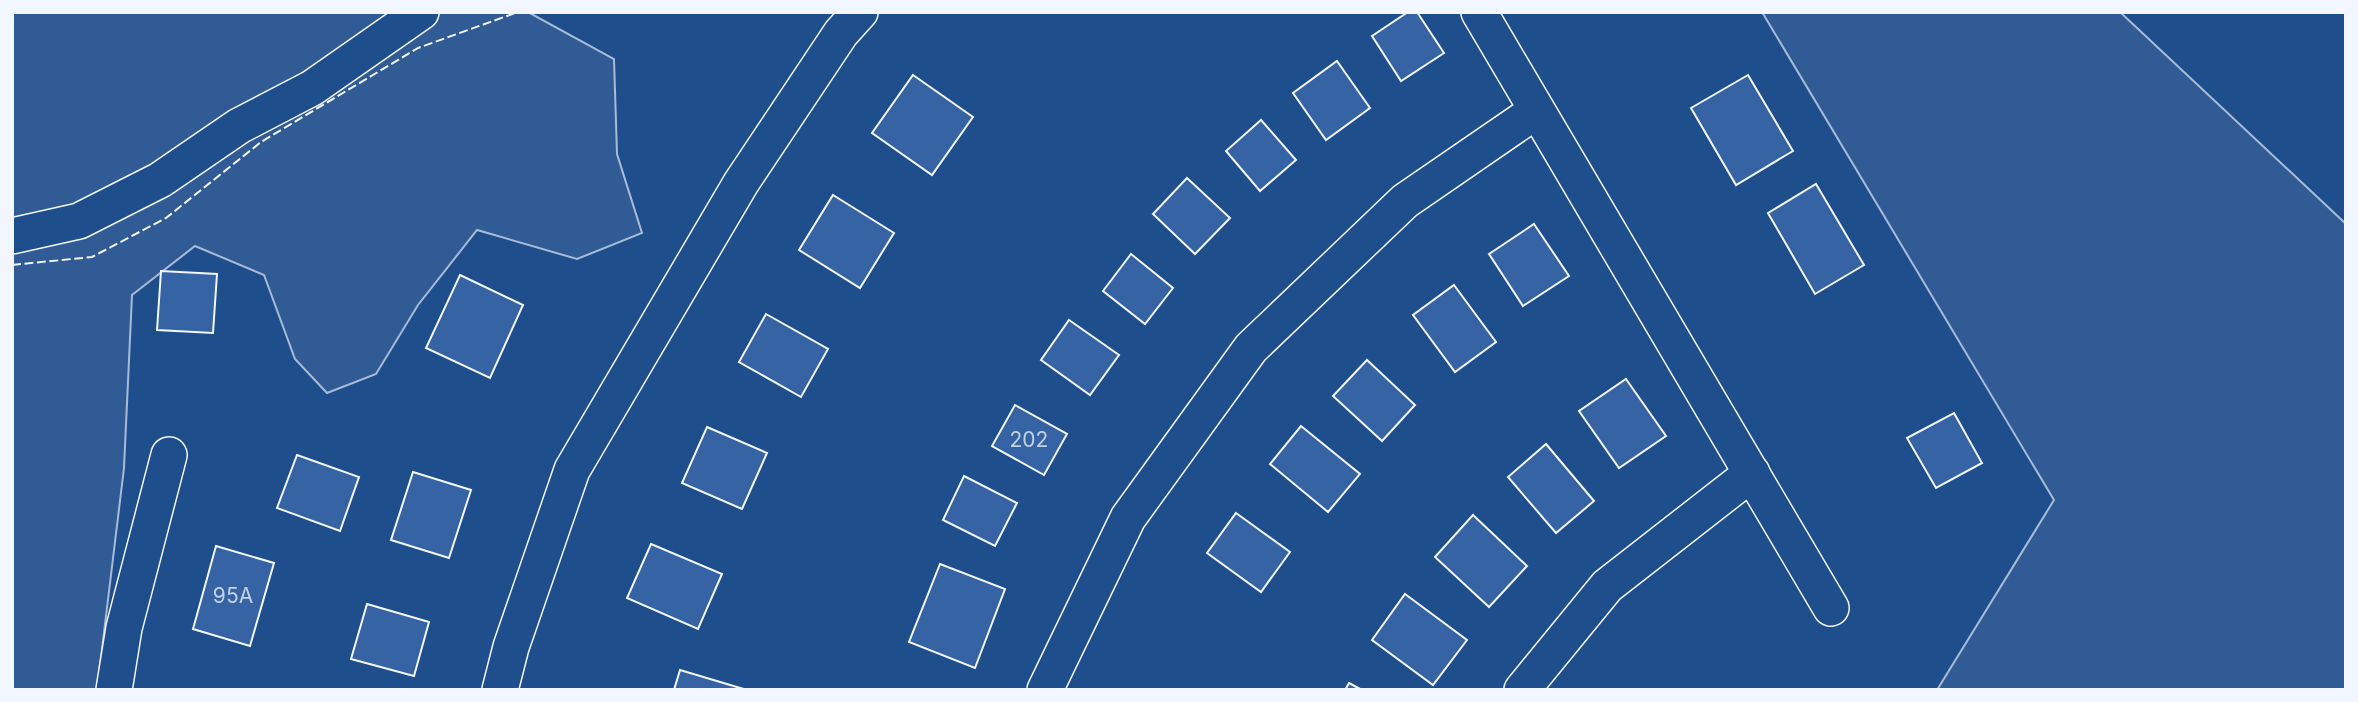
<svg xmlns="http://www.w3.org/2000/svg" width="2358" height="702" viewBox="0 0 2358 702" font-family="Inter,sans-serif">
<rect width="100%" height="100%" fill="#1f4e8c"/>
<g fill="#305b95" stroke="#a8bbd7" stroke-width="2">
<path d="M12 12H528L614 59 617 154 642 233 577 259 477 230 418 305 376 374 327 393 295 359 264 275 195 246 132 295 124 468 97 690H12Z"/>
<path d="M1762 12H2120L2346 224V690H1937L2054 500Z"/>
</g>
<g fill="#3563a3" stroke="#f2f6ff" stroke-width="2">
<path d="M1408 12H1417L1444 53 1401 81 1372 36Z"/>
<path d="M1337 61 1370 108 1326 140 1293 93Z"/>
<path d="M913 75 973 117 932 175 872 133Z"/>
<path d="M1748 75 1793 151 1736 185 1691 108Z"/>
<path d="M1261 120 1296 160 1260 191 1226 151Z"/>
<path d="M1187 178 1230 218 1195 254 1153 214Z"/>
<path d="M1816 184 1864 265 1815 294 1768 213Z"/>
<path d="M833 195 894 233 860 288 799 250Z"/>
<path d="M1534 224 1569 276 1523 306 1489 254Z"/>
<path d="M1131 254 1173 288 1145 324 1103 291Z"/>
<path d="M161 271 217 274 213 333 157 330Z"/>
<path d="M460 275 523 305 490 378 426 348Z"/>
<path d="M1454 285 1496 342 1455 372 1413 315Z"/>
<path d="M766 314 828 349 801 397 739 362Z"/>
<path d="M1069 320 1119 355 1090 395 1041 360Z"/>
<path d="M1367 360 1415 405 1382 441 1333 396Z"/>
<path d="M1626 379 1666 436 1619 468 1579 411Z"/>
<path d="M1015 405 1067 434 1044 475 992 446Z"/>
<path d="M1954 413 1982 463 1936 488 1907 438Z"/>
<path d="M1301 426 1360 474 1328 512 1270 464Z"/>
<path d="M707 427 767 453 742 509 682 483Z"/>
<path d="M1546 444 1594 501 1556 533 1508 477Z"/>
<path d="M297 455 359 477 340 531 277 508Z"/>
<path d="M413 472 471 490 449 558 391 540Z"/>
<path d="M964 476 1017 503 995 546 943 520Z"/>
<path d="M1236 513 1290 552 1261 592 1207 553Z"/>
<path d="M1473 515 1527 566 1489 607 1435 557Z"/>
<path d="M651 544 722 574 698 629 627 598Z"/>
<path d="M216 546 274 563 250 646 193 629Z"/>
<path d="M940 564 1005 589 975 668 909 642Z"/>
<path d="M1405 594 1467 640 1433 685 1372 640Z"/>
<path d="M367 604 429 622 414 676 351 659Z"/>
<path d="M680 670 747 690H674Z"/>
<path d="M1349 683 1362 690H1345Z"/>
</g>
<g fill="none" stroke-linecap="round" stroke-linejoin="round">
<defs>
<g id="minor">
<path d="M1479 12 1831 608"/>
<path d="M12 236 79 221 160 180 239 126 312 88 421 12"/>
<path d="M114 690 124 628 169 455"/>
<path d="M500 690 511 647 572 470 741 183 841 33 860 12"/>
<path d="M1045 690 1128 518 1251 348 1405 201 1536 111"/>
<path d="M1522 690 1607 586 1752 473"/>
</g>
</defs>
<use href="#minor" stroke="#f2f6ff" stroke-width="38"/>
<use href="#minor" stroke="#1f4e8c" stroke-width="35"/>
<path stroke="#f2f6ff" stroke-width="2" stroke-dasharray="9 3.5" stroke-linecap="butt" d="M12 265 92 257 166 218 261 142 418 48 518 12"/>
</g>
<g text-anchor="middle" stroke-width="5" stroke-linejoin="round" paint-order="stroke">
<g font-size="21" fill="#c3d1e8">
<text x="1029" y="447">202</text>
<text x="233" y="603">95А</text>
</g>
</g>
<rect width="2358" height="702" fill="none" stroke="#f2f6ff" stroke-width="28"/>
</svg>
